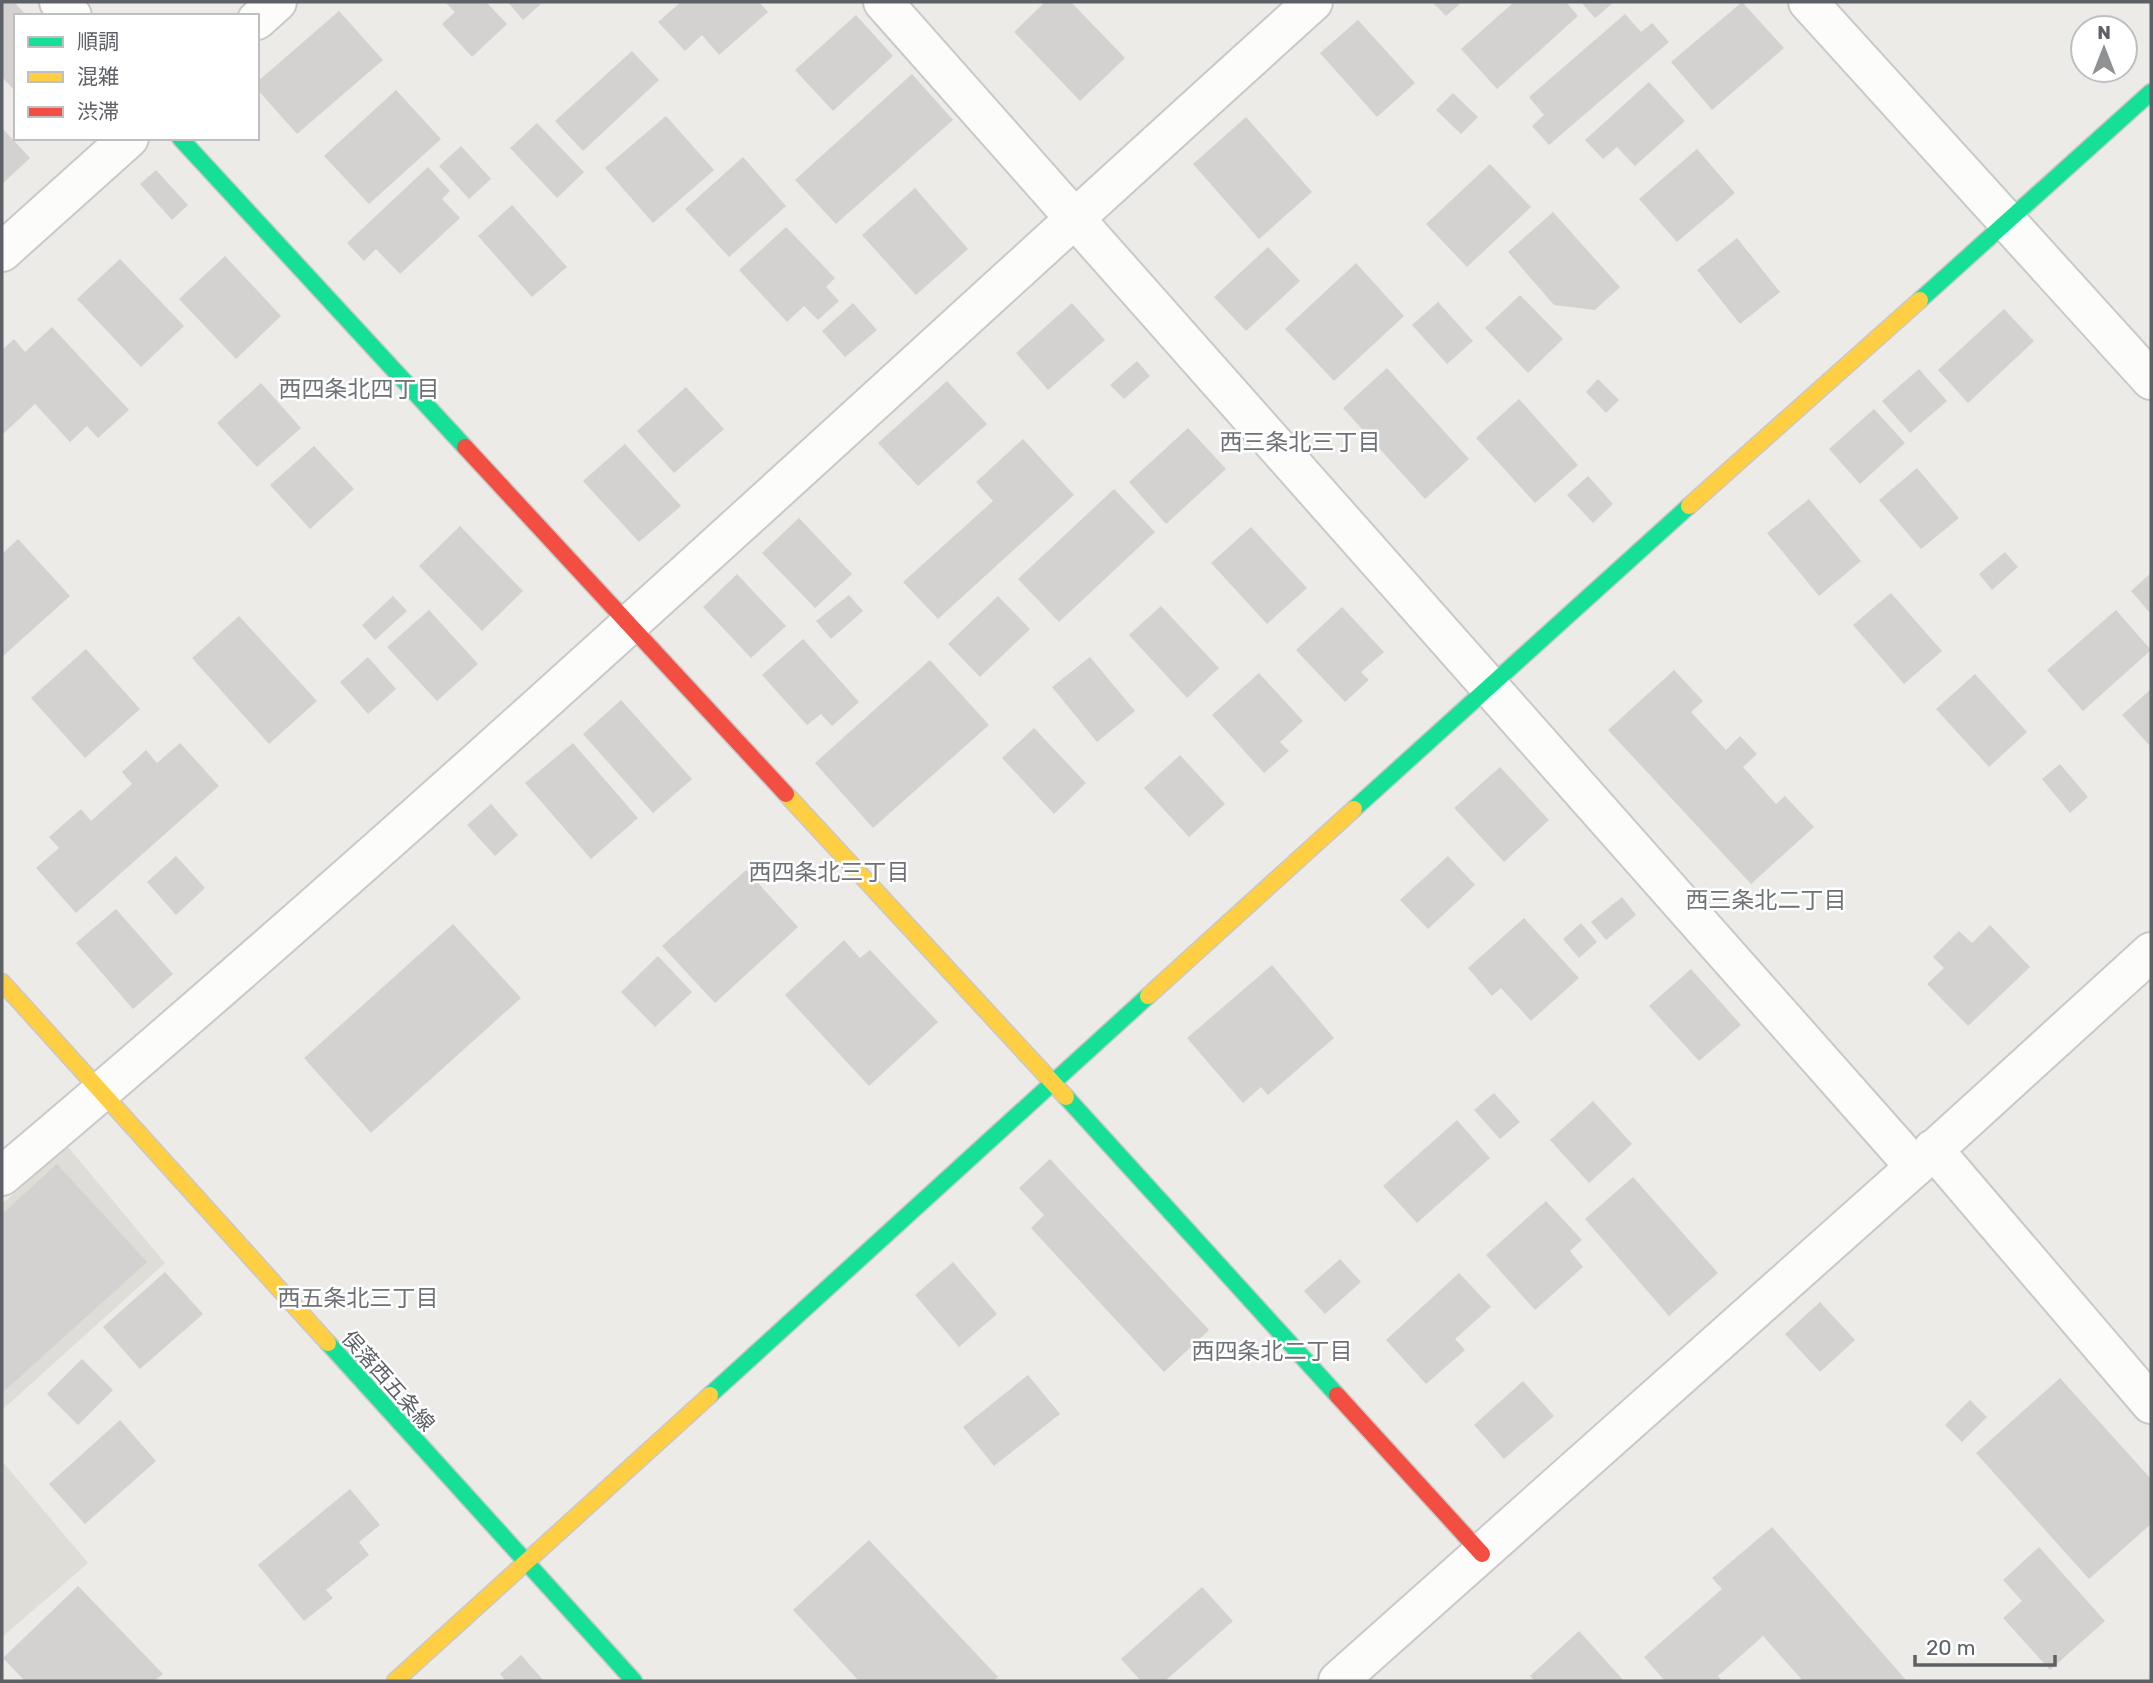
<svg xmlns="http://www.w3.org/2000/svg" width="2153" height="1683" viewBox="0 0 2153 1683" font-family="Rubik,'Noto Sans JP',sans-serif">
<rect width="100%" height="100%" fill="#ecebe7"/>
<g fill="#dfddd7">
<path d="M68 1147 165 1263 2 1410V1204Z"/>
<path d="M2 1461 88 1563 2 1637Z"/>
</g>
<g fill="#d3d2d0">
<path d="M2 2H14L27 16H16V92L2 77Z"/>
<path d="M445 2H486L507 24 472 57 442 24 455 12Z"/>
<path d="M508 2H543L523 20Z"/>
<path d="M681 2H759L768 12 719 55 702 35 685 51 658 22Z"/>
<path d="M1045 2H1071L1125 58 1080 101 1014 32Z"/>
<path d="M1432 2H1462L1446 16Z"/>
<path d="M1514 2H1566L1578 16 1497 89 1461 49Z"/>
<path d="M1581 2H1614L1595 18Z"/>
<path d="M1742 2 1784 48 1712 110 1671 62Z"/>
<path d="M339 11 383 60 297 134 257 89V82Z"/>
<path d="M1625 14 1641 32 1652 23 1669 42 1549 145 1532 126 1544 115 1529 97Z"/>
<path d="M856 15 893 56 833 111 795 70Z"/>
<path d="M1358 20 1415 83 1377 117 1320 53Z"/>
<path d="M632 51 659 80 583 151 555 121Z"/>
<path d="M912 74 953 120 836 224 795 180Z"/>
<path d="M1649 82 1685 121 1635 166 1617 147 1603 159 1585 140Z"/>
<path d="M396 90 441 139 369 204 324 156Z"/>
<path d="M1453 93 1478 117 1461 134 1436 110Z"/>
<path d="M666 116 714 170 653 223 605 168Z"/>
<path d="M1246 117 1312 192 1259 239 1193 164Z"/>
<path d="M537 123 584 172 557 198 510 148Z"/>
<path d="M2 128 30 158 2 184Z"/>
<path d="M461 146 491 179 469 199 439 166Z"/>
<path d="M1697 149 1735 193 1677 242 1639 199Z"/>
<path d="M743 157 786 206 729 257 685 209Z"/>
<path d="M1490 164 1531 207 1467 267 1426 224Z"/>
<path d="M428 167 450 191 442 199 460 218 400 274 376 249 364 261 347 243Z"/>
<path d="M156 170 188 205 172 220 140 184Z"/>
<path d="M915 188 968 249 916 295 862 235Z"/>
<path d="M512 205 567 267 532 297 478 236Z"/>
<path d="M1553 212 1620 287 1595 310 1554 305 1508 252Z"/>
<path d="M786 227 835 278 826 287 839 301 818 320 804 306 787 322 739 270Z"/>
<path d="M1737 238 1780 292 1740 324 1697 270Z"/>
<path d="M1268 247 1300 281 1246 331 1214 297Z"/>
<path d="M225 256 281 316 236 359 179 299Z"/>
<path d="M120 259 184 326 141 367 77 299Z"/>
<path d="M1356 263 1404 316 1334 381 1285 329Z"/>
<path d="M1520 295 1563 339 1528 373 1485 328Z"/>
<path d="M1438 302 1473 341 1447 364 1412 325Z"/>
<path d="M853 303 877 330 845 357 822 331Z"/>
<path d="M1072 303 1105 340 1048 390 1016 353Z"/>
<path d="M2004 309 2034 341 1968 403 1938 370Z"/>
<path d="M52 327 129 410 98 438 87 426 70 442 35 404 2 435V350L14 339 25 352Z"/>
<path d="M1137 361 1150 376 1124 399 1110 385Z"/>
<path d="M1387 368 1469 459 1425 499 1343 408Z"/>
<path d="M1919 369 1947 401 1910 433 1882 401Z"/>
<path d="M1598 379 1619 400 1606 413 1586 392Z"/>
<path d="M947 381 987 424 918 486 878 443Z"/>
<path d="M261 383 301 428 257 467 217 423Z"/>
<path d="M686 387 724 429 674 473 637 431Z"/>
<path d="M1519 399 1578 465 1535 503 1476 438Z"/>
<path d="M1874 409 1905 443 1860 484 1829 449Z"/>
<path d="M1188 428 1226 469 1166 524 1129 482Z"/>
<path d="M1023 439 1074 495 938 619 903 582 993 501 976 482Z"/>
<path d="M625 444 681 506 639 542 583 481Z"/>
<path d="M314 446 354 489 310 529 270 485Z"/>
<path d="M1917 468 1959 518 1921 549 1879 500Z"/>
<path d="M1588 476 1613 504 1593 523 1567 495Z"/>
<path d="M1114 489 1155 532 1059 622 1018 579Z"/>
<path d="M1809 499 1861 561 1819 596 1767 533Z"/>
<path d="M799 518 852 574 815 608 762 553Z"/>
<path d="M460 526 523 591 482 631 419 566Z"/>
<path d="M1251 527 1307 588 1267 624 1211 563Z"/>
<path d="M18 539 70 596 2 657V554Z"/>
<path d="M2005 552 2018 567 1992 590 1979 574Z"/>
<path d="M2151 573V614L2131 591Z"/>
<path d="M737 574 786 626 751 658 703 607Z"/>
<path d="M1891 593 1942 651 1904 684 1853 625Z"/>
<path d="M849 595 863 611 831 639 816 621Z"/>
<path d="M393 596 407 611 375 640 362 625Z"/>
<path d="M998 596 1030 629 980 677 948 644Z"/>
<path d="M1161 606 1219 668 1187 698 1129 635Z"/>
<path d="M1342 607 1384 652 1361 672 1369 680 1345 702 1296 650Z"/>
<path d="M429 610 478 664 437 701 387 647Z"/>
<path d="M2116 610 2151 650 2083 711 2047 670Z"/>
<path d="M239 616 317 701 269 744 192 658Z"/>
<path d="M803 639 859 702 832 726 821 714 807 725 762 675Z"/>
<path d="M86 649 140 709 85 758 31 698Z"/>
<path d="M368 657 396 689 368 714 340 682Z"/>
<path d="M1090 657 1135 711 1097 742 1052 687Z"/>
<path d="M930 660 989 725 873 828 815 763Z"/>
<path d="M1674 670 1703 701 1691 712 1726 750 1740 736 1757 754 1743 767 1776 804 1785 796 1814 827 1751 884 1608 730Z"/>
<path d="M1259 673 1303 721 1280 742 1289 751 1264 773 1212 715Z"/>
<path d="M1975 674 2027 732 1989 767 1936 709Z"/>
<path d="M2151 689V747L2122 715Z"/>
<path d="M621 700 692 779 653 813 583 734Z"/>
<path d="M1034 728 1086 783 1054 814 1002 758Z"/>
<path d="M180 743 219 786 76 913 36 868 59 848 49 837 81 809 91 821 132 784 122 772 146 750 157 763Z"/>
<path d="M573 743 638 818 591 859 525 783Z"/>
<path d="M1180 755 1225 804 1189 837 1144 788Z"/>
<path d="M2060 764 2088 797 2070 813 2042 779Z"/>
<path d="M1500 767 1549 820 1504 862 1454 808Z"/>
<path d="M491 804 518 835 495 856 467 825Z"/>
<path d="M176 856 205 888 176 915 147 882Z"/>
<path d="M1448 856 1475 885 1428 929 1400 900Z"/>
<path d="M746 870 798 927 715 1003 662 946Z"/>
<path d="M1622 897 1636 915 1606 940 1591 922Z"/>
<path d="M116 909 173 974 133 1009 76 943Z"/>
<path d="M1524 918 1579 978 1531 1021 1501 988 1492 996 1468 968Z"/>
<path d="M1581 923 1597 942 1579 958 1563 939Z"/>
<path d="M453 924 521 998 371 1133 304 1058Z"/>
<path d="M1990 925 2030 967 1968 1026 1927 984 1944 968 1933 957 1959 931 1972 943Z"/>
<path d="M844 940 860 958 870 950 938 1022 869 1086 785 995Z"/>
<path d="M658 956 692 992 655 1027 621 992Z"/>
<path d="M1272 965 1334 1038 1268 1095 1261 1087 1243 1103 1187 1038Z"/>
<path d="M1691 969 1741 1025 1699 1061 1649 1006Z"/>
<path d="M1494 1093 1520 1122 1500 1139 1474 1110Z"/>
<path d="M1593 1101 1632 1144 1589 1183 1550 1140Z"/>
<path d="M1457 1120 1490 1158 1417 1223 1383 1186Z"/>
<path d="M1050 1159 1209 1330 1164 1372 1031 1228 1044 1215 1019 1188Z"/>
<path d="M57 1164 147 1262 2 1393V1214Z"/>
<path d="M1633 1177 1718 1273 1669 1316 1585 1219Z"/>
<path d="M1546 1201 1582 1240 1570 1251 1583 1267 1535 1310 1486 1255Z"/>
<path d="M1340 1259 1361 1282 1325 1314 1304 1291Z"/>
<path d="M953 1262 997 1314 959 1347 915 1295Z"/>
<path d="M165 1272 203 1314 140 1369 103 1327Z"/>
<path d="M1459 1273 1491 1307 1455 1339 1465 1350 1426 1384 1386 1340Z"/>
<path d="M1820 1302 1855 1340 1820 1372 1785 1334Z"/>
<path d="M82 1359 113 1390 78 1425 47 1394Z"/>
<path d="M1028 1375 1060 1414 994 1466 963 1427Z"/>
<path d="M2060 1378 2151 1479V1524L2089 1579 1976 1453Z"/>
<path d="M1523 1381 1554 1416 1504 1459 1474 1425Z"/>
<path d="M1970 1400 1987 1417 1962 1442 1945 1425Z"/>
<path d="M120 1420 156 1461 85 1524 49 1484Z"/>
<path d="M350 1489 380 1525 359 1542 369 1555 326 1590 333 1598 304 1621 258 1565Z"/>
<path d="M1772 1527 1906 1680 1803 1681 1763 1636 1718 1676 1722 1681H1665L1644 1657 1722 1589 1712 1578Z"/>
<path d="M869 1540 998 1677 993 1681H859L793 1610Z"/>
<path d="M2039 1547 2105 1621 2050 1670 2003 1618 2022 1601 2003 1580Z"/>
<path d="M78 1586 163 1674 154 1681H25L3 1658Z"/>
<path d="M1202 1587 1233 1621 1165 1681H1141L1121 1659Z"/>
<path d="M1579 1631 1624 1681H1535L1530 1676Z"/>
<path d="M521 1655 544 1681H506L500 1674Z"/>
</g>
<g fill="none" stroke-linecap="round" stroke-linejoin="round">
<defs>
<g id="street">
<path d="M59 2 72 16"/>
<path d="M883 2 1915 1167"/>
<path d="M1808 2 2151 380"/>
<path d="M257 20 277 2"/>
<path d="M2 252 129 138"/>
<path d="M1933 1149 2151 1404"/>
<path d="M2 1176C450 798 878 395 1313 2"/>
<path d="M1338 1681 1915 1167 2151 952"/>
</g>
<g id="fast">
<path d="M180 138 465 447"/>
<path d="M1920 300 2151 92"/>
<path d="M1354 809 1689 506"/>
<path d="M1066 1097 1337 1395"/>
<path d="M328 1343 634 1681"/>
<path d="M710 1395 1148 996"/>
</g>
<g id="slow">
<path d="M1689 506 1920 300"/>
<path d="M786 794 1066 1097"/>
<path d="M2 982 328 1343"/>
<path d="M1148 996 1354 809"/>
<path d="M395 1681 710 1395"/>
</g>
<g id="jam">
<path d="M465 447 786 794"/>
<path d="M1337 1395 1482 1554"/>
</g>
</defs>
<use href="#street" stroke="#c9c9c9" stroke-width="42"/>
<use href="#fast" stroke="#c8c8c8" stroke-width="19"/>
<use href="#slow" stroke="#c8c8c8" stroke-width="19"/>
<use href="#jam" stroke="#c8c8c8" stroke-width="19"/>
<use href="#street" stroke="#fcfcfb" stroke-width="38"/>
<use href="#fast" stroke="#16e098" stroke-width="16"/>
<use href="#slow" stroke="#ffcf43" stroke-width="16"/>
<use href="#jam" stroke="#f24e42" stroke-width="16"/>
</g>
<g text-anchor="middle" stroke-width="5" stroke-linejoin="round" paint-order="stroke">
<g font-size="21" fill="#5d6065" stroke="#fff">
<text transform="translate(388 1381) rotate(48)" y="7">俣落西五条線</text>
</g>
<g font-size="23" fill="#6e7276" stroke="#fff">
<text x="359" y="397">西四条北四丁目</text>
<text x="1300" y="450">西三条北三丁目</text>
<text x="829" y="880">西四条北三丁目</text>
<text x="1766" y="908">西三条北二丁目</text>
<text x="358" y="1306">西五条北三丁目</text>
<text x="1272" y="1359">西四条北二丁目</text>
</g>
</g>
<rect width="2153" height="1683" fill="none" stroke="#5d6065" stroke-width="7"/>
<rect x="14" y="14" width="245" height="126" fill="#ffffff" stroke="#bebfc1" stroke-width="2"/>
<rect x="28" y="37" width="35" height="10" fill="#16e098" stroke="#bebfc1" stroke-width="2"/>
<text x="77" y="49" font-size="21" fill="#5d6065">順調</text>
<rect x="28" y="72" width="35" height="10" fill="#ffcf43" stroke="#bebfc1" stroke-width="2"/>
<text x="77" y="84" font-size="21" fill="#5d6065">混雑</text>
<rect x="28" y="107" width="35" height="10" fill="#f24e42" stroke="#bebfc1" stroke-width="2"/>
<text x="77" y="119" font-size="21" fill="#5d6065">渋滞</text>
<g transform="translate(2104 49)"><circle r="33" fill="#ffffff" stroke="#bebfc1" stroke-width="2"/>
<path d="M0-5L12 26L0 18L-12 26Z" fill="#8f9192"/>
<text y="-10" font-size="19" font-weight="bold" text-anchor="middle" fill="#5d6065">N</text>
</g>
<path d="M1915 1655v10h140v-10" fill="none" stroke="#5d6065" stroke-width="3.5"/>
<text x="1926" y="1655" font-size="21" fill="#5d6065" stroke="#ffffff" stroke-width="5" paint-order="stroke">20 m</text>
</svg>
